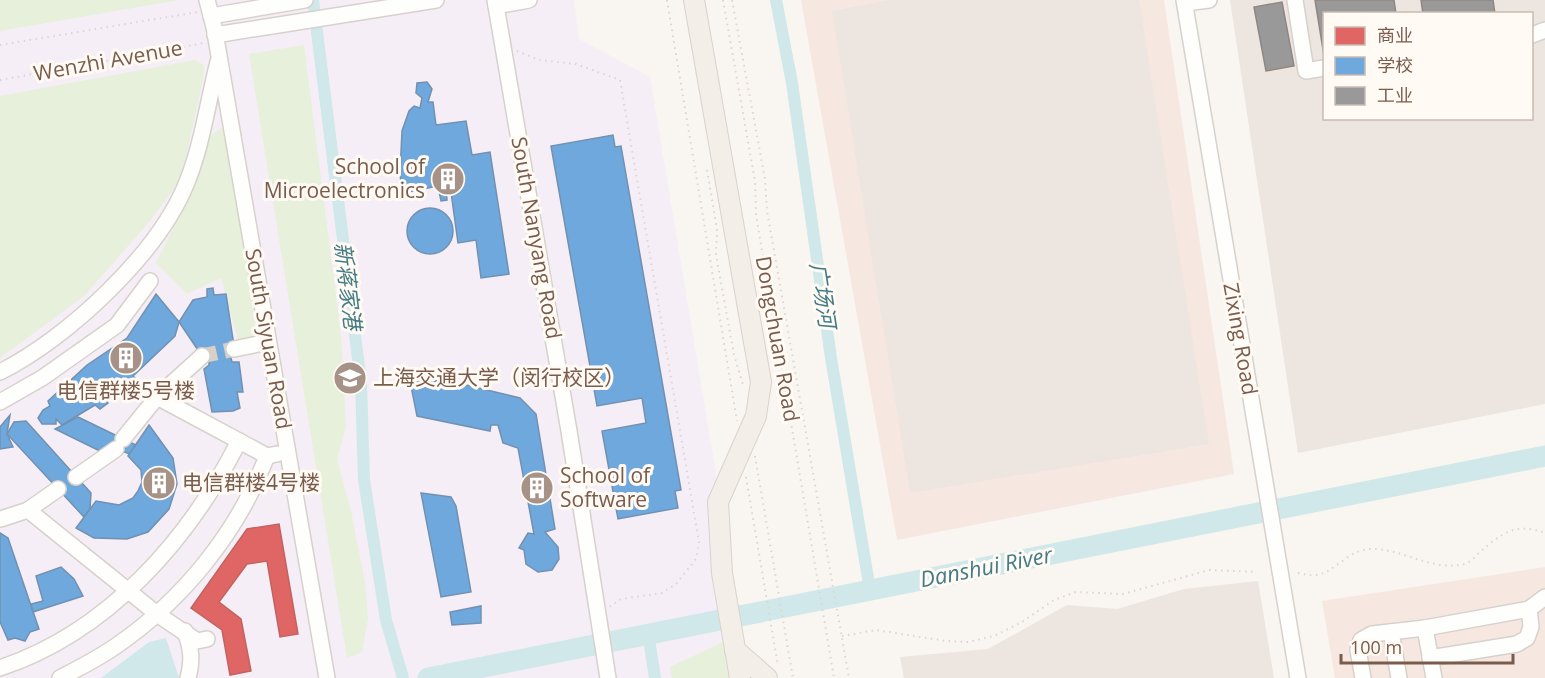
<svg xmlns="http://www.w3.org/2000/svg" width="1545" height="678" viewBox="0 0 1545 678" font-family="'Open Sans','Noto Sans SC',sans-serif">
<rect width="100%" height="100%" fill="#f9f5f0"/>
<g fill="#f6e8e1">
<path d="M801 0H1164L1234 474 897 540Z"/>
<path d="M1545 567V678H1335L1322 601Z"/>
</g>
<g fill="#ede5e0" fill-rule="evenodd">
<path d="M889 0H1139L1209 444 910 493 832 11Z"/>
<path d="M1230 0H1545V404L1298 453ZM1324 14H1532V118H1324Z"/>
<path d="M1258 581 1274 678H904L900 657 988 649 1067 605 1117 609 1184 589Z"/>
</g>
<path fill="#f6eef6" d="M0 0H574L579 39 650 77 750 678H0Z"/>
<g fill="#e7f0db">
<path d="M0 0H179L0 31Z"/>
<path d="M304 45 341 335 346 427 337 459 351 511 365 582 368 619 362 652 347 658 249 54Z"/>
<path d="M195 60 204 65 203 79 181 179 150 221 84 296 0 358V96Z"/>
<path d="M221 128 234 144 267 333 238 340 221 278 187 294 156 263 190 194 207 138Z"/>
<path d="M727 640 732 678H672L670 667Z"/>
</g>
<path fill="#d0e8ea" d="M166 638 179 678H101L149 642Z"/>
<path fill="#e06666" stroke="#c1635e" stroke-width="1.5" d="M279 524 298 634 280 637 267 561 247 564 219 602 241 619 251 671 230 675 222 630 191 608 247 529Z"/>
<g fill="#6fa8dc" stroke="#7291b1" stroke-width="1.5">
<path d="M427 82 432 89 428 102H433L436 125 466 121 472 155 490 152 509 274 481 278 476 240 458 243 450 185 446 186 447 200 441 201 438 186 402 193 400 173 402 131 409 111 414 106 420 108 422 98 416 93 417 83Z"/>
<path d="M613 135 615 147 621 146 681 490 675 491 678 508 618 519 602 431 646 423 642 398 597 406 551 146Z"/>
<circle cx="430" cy="231" r="23"/>
<path d="M213 288 214 295 226 294 235 352 230 354 232 362H239L243 392H237L240 408 233 411 212 412 204 369 209 365V358L202 356 179 322 193 300 207 297V289Z"/>
<path d="M156 294 179 322 175 336 133 376 138 381 126 389 119 379 112 386 110 384 101 391 108 403 100 409 95 405 62 425 56 419V424H42L38 418 43 410 50 406 48 401 87 365 127 338Z"/>
<path d="M408 371 520 398 536 414 555 529 545 532 558 547 559 559 552 570 538 572 526 564 524 550 519 548 528 533 534 534 518 448 503 443 498 425H491L490 431 417 416Z"/>
<path d="M10 415 7 434 13 447 0 449V427Z"/>
<path d="M78 417 136 445 130 454 111 447 106 454 55 429Z"/>
<path d="M26 421 91 493 90 509 84 517 7 434 14 422Z"/>
<path d="M149 425 173 458 177 484 169 509 148 532 127 539 94 538 76 528 96 501 119 505 133 498 138 491 142 482 141 470 128 456Z"/>
<path d="M421 493 451 497 456 506 471 592 441 597Z"/>
<path d="M0 533 8 538 39 629 30 632 25 641 15 638 8 640 0 622Z"/>
<path d="M61 567 74 579 83 596 33 612 31 604 43 601 36 576Z"/>
<path d="M481 606V623L452 625 450 612Z"/>
</g>
<g fill="#999" stroke="#908782" stroke-width="1.5">
<path d="M1315 0H1394L1396 14H1324V56Z"/>
<path d="M1421 0H1493L1495 14H1423Z"/>
<path d="M1282 2 1294 66 1266 71 1254 7Z"/>
</g>
<g fill="none" stroke-linecap="round" stroke-linejoin="round">
<g stroke="#d0e8ea" stroke-width="12">
<path d="M313 0 361 383 364 480 386 620 403 678"/>
<path d="M776 0 792 83 831 358 870 590"/>
<path d="M648 633 655 678"/>
</g>
<path stroke="#d0e8ea" stroke-width="21" d="M428 678 1545 456"/>
<path stroke="#d9cfc7" stroke-width="15" stroke-dasharray="15 8" stroke-linecap="butt" d="M202 356 234 349"/>
<defs>
<g id="minor">
<path d="M207 0 214 27 327 678"/>
<path d="M495 0 569 431 608 678"/>
<path d="M1184 0 1298 678"/>
<path d="M1295 0 1306 71 1324 68"/>
<path d="M1185 3 1209 0"/>
<path d="M496 6 529 0"/>
<path d="M211 16 305 0"/>
<path d="M215 35 436 0"/>
<path d="M1532 35 1545 30"/>
<path d="M234 349 268 342"/>
<path d="M0 372C68 338 159 253 187 182 202 145 208 101 218 62"/>
<path d="M157 397 267 456 277 454"/>
<path d="M0 402 42 378 117 325 150 281"/>
<path d="M123 439 157 397 202 356"/>
<path d="M76 477 116 449"/>
<path d="M28 510 157 614 197 641 207 639"/>
<path d="M1 519 28 510 58 489"/>
<path d="M1425 628 1434 678"/>
<path d="M185 631C191 648 193 660 188 678"/>
<path d="M1391 632 1399 678"/>
<path d="M1430 658 1517 644 1527 638 1531 627 1529 609"/>
<path d="M0 668C108 632 189 540 239 441"/>
<path d="M60 678C79 668 99 658 116 646 183 600 238 532 267 456"/>
<path d="M1363 678 1358 650 1361 640 1372 634 1425 628 1529 609 1545 597"/>
</g>
<g id="major">
<path d="M694 0 761 382 756 416 718 502 722 573 740 678"/>
<path d="M735 650 767 678"/>
</g>
</defs>
<use href="#minor" stroke="#d7d1cb" stroke-width="18"/>
<use href="#major" stroke="#dad1cc" stroke-width="22"/>
<g stroke="#dcd5d0" stroke-width="2" stroke-dasharray="1.5 4.5" stroke-linecap="butt">
<path d="M667 0 737 421"/>
<path d="M723 0 755 181 756 215 834 678"/>
<path d="M732 0 765 179 767 211 849 678"/>
<path d="M0 45 198 12"/>
<path d="M517 51 539 60 576 64 620 80 699 542 696 559 676 584 662 593 621 599 609 607"/>
<path d="M0 80 204 43"/>
<path d="M707 170 717 229 716 255 734 355 744 388"/>
<path d="M755 456 793 678"/>
<path d="M746 477 778 666"/>
<path d="M1298 573C1304 574 1311 576 1316 575 1334 573 1348 550 1370 549 1403 548 1431 572 1465 564 1470 562 1475 557 1479 553 1502 533 1515 522 1545 533"/>
<path d="M842 636 876 630 946 641 968 642 994 636 1022 622 1054 600 1076 592 1123 594 1209 570 1256 572"/>
</g>
<use href="#minor" stroke="#fefefd" stroke-width="15"/>
<use href="#major" stroke="#f3eee8" stroke-width="20"/>
</g>
<defs>
<symbol id="building-disc" viewBox="-11 -11 22 22"><circle r="9.5" fill="#a69286" stroke="#fffaf3"/><path d="M-4-6H4V6H1V3H-1V6H-4ZM-2.5-4.3h1.7v1.8h-1.7ZM.8-4.3h1.7v1.8H.8ZM-2.5-1h1.7V.8h-1.7ZM.8-1h1.7V.8H.8Z" fill="#fff"/></symbol>
<symbol id="university-disc" viewBox="-11 -11 22 22"><circle r="9.5" fill="#a69286" stroke="#fffaf3"/><path d="M0-5L7-2L0 1L-7-2ZM-4 1L0 2.5L4 1V4Q0 6-4 4Z" fill="#fff"/></symbol>
</defs>
<g fill-rule="evenodd">
<use href="#building-disc" x="429" y="160" width="38" height="38"/>
<use href="#building-disc" x="107" y="339" width="38" height="38"/>
<use href="#university-disc" x="331" y="359" width="38" height="38"/>
<use href="#building-disc" x="140" y="464" width="38" height="38"/>
<use href="#building-disc" x="518" y="469" width="38" height="38"/>
</g>
<g text-anchor="middle" stroke-width="6" stroke-linejoin="round" paint-order="stroke">
<g font-size="21" fill="#7a5c4d" stroke="#fffaf3">
<text transform="translate(108 61) rotate(-10)" y="7">Wenzhi Avenue</text>
<text transform="translate(536 238) rotate(80)" y="7">South Nanyang Road</text>
<text transform="translate(268 339) rotate(80)" y="7">South Siyuan Road</text>
<text transform="translate(777 339) rotate(80)" y="7">Dongchuan Road</text>
<text transform="translate(1240 339) rotate(80)" y="7">Zixing Road</text>
</g>
<g font-size="21" fill="#7a5c4d" stroke="#fffaf3" text-anchor="start">
<text x="425" y="174" text-anchor="end">School of<tspan x="425" dy="24">Microelectronics</tspan></text>
<text x="373" y="385">上海交通大学（闵行校区）</text>
<text x="126" y="398" text-anchor="middle">电信群楼5号楼</text>
<text x="560" y="483">School of<tspan x="560" dy="24">Software</tspan></text>
<text x="182" y="490">电信群楼4号楼</text>
</g>
<g font-size="22" font-style="italic" fill="#437c86" stroke="#fffaf3">
<text transform="translate(348 286) rotate(83)" y="8">新蒋家港</text>
<text transform="translate(823 295) rotate(81)" y="8">广场河</text>
<text transform="translate(986 567) rotate(-11)" y="8">Danshui River</text>
</g>
</g>
<rect x="1323" y="12" width="210" height="108" fill="#fffaf3" stroke="#cabbb1" stroke-width="1.5"/>
<rect x="1335" y="27" width="30" height="18" fill="#e06666" stroke="#cabbb1" stroke-width="1.5"/>
<text x="1377" y="42" font-size="18" fill="#7a5c4d">商业</text>
<rect x="1335" y="57" width="30" height="18" fill="#6fa8dc" stroke="#cabbb1" stroke-width="1.5"/>
<text x="1377" y="72" font-size="18" fill="#7a5c4d">学校</text>
<rect x="1335" y="87" width="30" height="18" fill="#999999" stroke="#cabbb1" stroke-width="1.5"/>
<text x="1377" y="102" font-size="18" fill="#7a5c4d">工业</text>
<path d="M1341 654v9h172v-9" fill="none" stroke="#7a5c4d" stroke-width="3"/>
<text x="1350" y="654" font-size="18" fill="#7a5c4d" stroke="#fffaf3" stroke-width="4.5" paint-order="stroke">100 m</text>
</svg>
